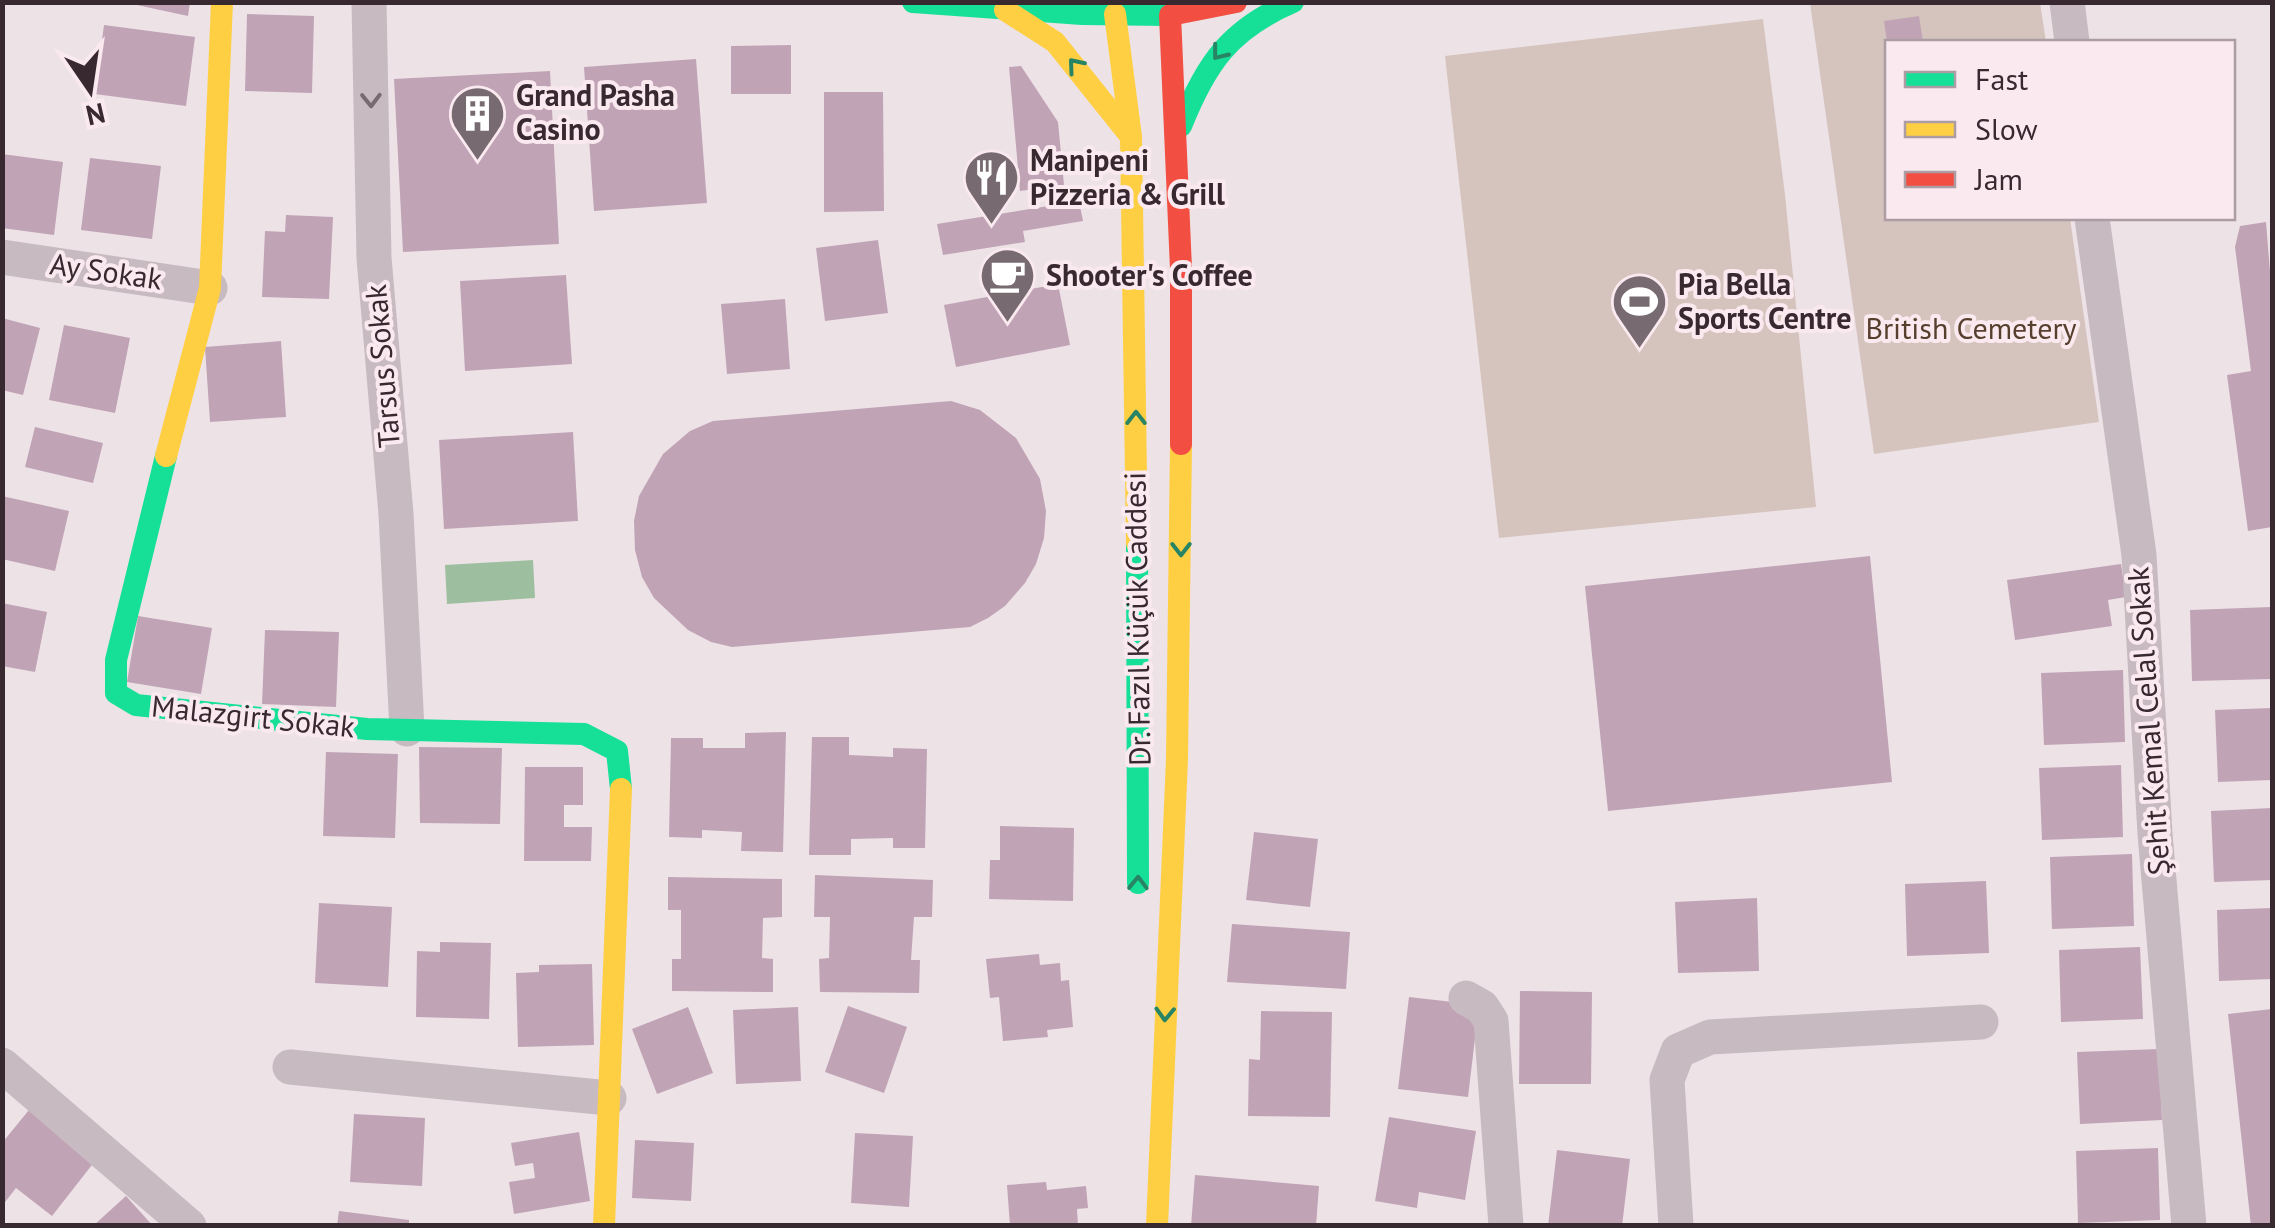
<svg xmlns="http://www.w3.org/2000/svg" width="2275" height="1228" viewBox="0 0 2275 1228" font-family="'PT Sans',sans-serif">
<rect width="100%" height="100%" fill="#ede2e6"/>
<g fill="#d5c4bd">
<path d="M1810 3H2040L2046 42H1888V218H2070L2099 422 1874 454Z"/>
<path d="M1763 19 1785 195 1816 507 1499 538 1445 56Z"/>
</g>
<path fill="#9dbfa0" d="M533 560 535 598 447 604 445 565Z"/>
<g fill="#c1a3b6">
<path d="M123 2H190L188 16Z"/>
<path d="M247 14 314 16 312 93 245 91Z"/>
<path d="M1919 16 1923 42H1887L1884 21Z"/>
<path d="M104 25 195 37 186 106 95 94Z"/>
<path d="M791 45V94H731V46Z"/>
<path d="M696 59 707 203 594 211 584 67Z"/>
<path d="M1021 66 1058 122 1064 185 1020 191 1009 67Z"/>
<path d="M550 71 559 244 403 252 394 79Z"/>
<path d="M824 92H883L884 211 824 212Z"/>
<path d="M2 154 63 162 54 235 2 228Z"/>
<path d="M90 158 161 166 152 239 81 230Z"/>
<path d="M1079 201 1083 221 1023 231 1025 242 943 255 937 224Z"/>
<path d="M286 215 333 217 329 299 262 297 265 231 285 232Z"/>
<path d="M2266 222 2272 296V527L2248 531 2227 375 2251 371 2235 247 2240 226Z"/>
<path d="M878 240 888 313 825 321 816 248Z"/>
<path d="M566 275 572 364 465 371 460 281Z"/>
<path d="M1058 284 1070 345 956 367 944 305Z"/>
<path d="M785 299 790 369 727 374 721 304Z"/>
<path d="M2 318 40 328 23 395 2 390Z"/>
<path d="M64 325 130 338 115 413 49 400Z"/>
<path d="M281 341 286 417 210 422 205 347Z"/>
<path d="M951 401 980 410 1016 438 1040 479 1046 511 1044 538 1036 564 1025 583 1005 606 988 618 970 627 732 647 711 642 688 630 654 598 642 577 635 550 634 521 639 496 663 454 690 431 713 421Z"/>
<path d="M35 427 103 443 93 483 25 467Z"/>
<path d="M573 432 578 521 444 529 439 440Z"/>
<path d="M2 496 69 511 55 571 2 559Z"/>
<path d="M1870 556 1892 782 1608 811 1585 586Z"/>
<path d="M2121 564 2126 597 2108 600 2112 626 2015 640 2007 580Z"/>
<path d="M2 603 47 612 35 672 2 666Z"/>
<path d="M2271 607 2272 679 2192 681 2190 610Z"/>
<path d="M138 616 212 628 201 694 127 682Z"/>
<path d="M265 630 339 632 336 707 262 704Z"/>
<path d="M2123 670 2125 742 2044 745 2041 673Z"/>
<path d="M2272 708V780L2218 782 2215 710Z"/>
<path d="M786 732 783 852 741 851 742 832 702 830V838L669 837 671 738H703V748H745V733Z"/>
<path d="M812 737H849V755L893 757V748L927 749 925 848H893V838L851 839V855H809Z"/>
<path d="M419 747 502 748 500 824 420 823Z"/>
<path d="M326 752 398 754 395 838 323 836Z"/>
<path d="M2121 765 2123 837 2042 840 2039 768Z"/>
<path d="M525 767H583V805H564V827H592L591 861H524Z"/>
<path d="M2272 808V880L2214 882 2211 811Z"/>
<path d="M1000 826 1074 828 1073 901 989 899 990 860H1000Z"/>
<path d="M1254 832 1318 839 1310 907 1246 900Z"/>
<path d="M2132 854 2134 926 2052 929 2050 857Z"/>
<path d="M815 875 933 880 932 917H914L911 960H920L919 993 820 992 819 959 829 958 830 917H814Z"/>
<path d="M668 877 782 879V917L763 918 762 958 773 959V992L672 991V959H681V910H668Z"/>
<path d="M1986 881 1989 953 1907 956 1905 884Z"/>
<path d="M1757 898 1759 971 1678 973 1675 902Z"/>
<path d="M319 903 392 907 388 987 315 983Z"/>
<path d="M2272 908V979L2219 981 2217 910Z"/>
<path d="M1232 924 1350 932 1346 989 1227 982Z"/>
<path d="M440 942 491 943 489 1019 416 1017 417 951 440 952Z"/>
<path d="M2140 947 2143 1019 2061 1022 2059 950Z"/>
<path d="M1039 954 1040 965 1060 963 1061 981 1069 980 1073 1027 1047 1030 1048 1037 1003 1041 999 997 990 998 986 959Z"/>
<path d="M592 964 594 1045 518 1047 516 973 539 972V965Z"/>
<path d="M1520 991 1592 992 1591 1084H1519Z"/>
<path d="M1409 997 1479 1005 1468 1097 1398 1089Z"/>
<path d="M848 1006 907 1027 884 1093 825 1072Z"/>
<path d="M688 1007 713 1073 657 1094 632 1029Z"/>
<path d="M798 1007 801 1081 736 1084 733 1010Z"/>
<path d="M2272 1009V1226H2251L2228 1014Z"/>
<path d="M1261 1011 1332 1012 1330 1117 1248 1116 1249 1059 1260 1060Z"/>
<path d="M2159 1049 2162 1120 2080 1124 2077 1052Z"/>
<path d="M29 1110 95 1161 52 1216 16 1188 2 1206V1143Z"/>
<path d="M354 1114 425 1118 422 1186 350 1182Z"/>
<path d="M1389 1117 1476 1131 1465 1200 1419 1192 1417 1208 1375 1201Z"/>
<path d="M579 1132 590 1201 514 1214 509 1182 535 1178 533 1163 515 1166 511 1143Z"/>
<path d="M855 1133 913 1136 909 1207 851 1203Z"/>
<path d="M635 1140 694 1143 691 1201 632 1198Z"/>
<path d="M2158 1148 2160 1220 2078 1223 2076 1151Z"/>
<path d="M1557 1150 1630 1159 1622 1226H1548Z"/>
<path d="M1195 1175 1319 1186 1316 1226H1191Z"/>
<path d="M1046 1182 1047 1190 1086 1186 1088 1208 1077 1209 1078 1226H1010L1007 1185Z"/>
<path d="M126 1196 153 1226H93Z"/>
<path d="M339 1211 409 1220V1226H337Z"/>
</g>
<g fill="none" stroke-linecap="round" stroke-linejoin="round">
<g stroke="#c7bac0" stroke-width="35">
<path d="M369 2 374 258 396 514 407 729"/>
<path d="M2067 2 2072 42"/>
<path d="M2092 218 2139 555 2155 834 2189 1226"/>
<path d="M2 257 210 288"/>
<path d="M1466 998 1482 1007 1491 1021 1506 1226"/>
<path d="M2 1065 189 1226"/>
<path d="M290 1067 609 1098"/>
<path d="M1676 1226 1667 1080 1678 1051 1710 1037 1981 1022"/>
</g>
<g stroke="#16e098" stroke-width="22">
<path d="M913 2 1082 14 1170 15V2"/>
<path d="M1181 126C1206 63 1230 29 1293 2"/>
<path d="M166 456 116 660V693L136 705 367 729 584 734 617 751 621 789"/>
<path d="M1137 543 1138 883"/>
</g>
<g stroke="#ffcf43" stroke-width="22">
<path d="M1005 10 1055 42 1131 137"/>
<path d="M1115 14 1131 137 1137 543"/>
<path d="M166 456 210 288 222 2"/>
<path d="M604 1226 621 789"/>
<path d="M1157 1226 1177 759 1181 444"/>
</g>
<path stroke="#f24e42" stroke-width="22" d="M1181 444V269L1170 15 1236 2"/>
</g>
<defs><path id="oneway-chevron" d="M-2-3.5L2.5 0L-2 3.5" fill="none" stroke-width="1.6" stroke-linecap="round" stroke-linejoin="round" transform="scale(2.5)"/></defs>
<g stroke="#278464">
<use href="#oneway-chevron" transform="translate(1219 53) rotate(128)"/>
<use href="#oneway-chevron" transform="translate(1075 65) rotate(-130)"/>
<use href="#oneway-chevron" transform="translate(1136 418) rotate(-90)"/>
<use href="#oneway-chevron" transform="translate(1181 549) rotate(90)"/>
<use href="#oneway-chevron" transform="translate(1138 883) rotate(-89)"/>
<use href="#oneway-chevron" transform="translate(1165 1014) rotate(92)"/>
</g>
<use stroke="#786a71" href="#oneway-chevron" transform="translate(371 100) rotate(89)"/>
<defs>
<symbol id="building-pin" viewBox="-11 -11 22 30"><path d="M0 17L-7.5 6A9.5 9.5 0 1 1 7.5 6Z" fill="#776a70" stroke="#fae9ef"/><path d="M-4-6H4V6H1V3H-1V6H-4ZM-2.5-4.3h1.7v1.8h-1.7ZM.8-4.3h1.7v1.8H.8ZM-2.5-1h1.7V.8h-1.7ZM.8-1h1.7V.8H.8Z" fill="#fff"/></symbol>
<symbol id="restaurant-pin" viewBox="-11 -11 22 30"><path d="M0 17L-7.5 6A9.5 9.5 0 1 1 7.5 6Z" fill="#776a70" stroke="#fae9ef"/><path d="M-5-6h1v4h1v-4h1v4h1v-4h1v5L-1.5 .5V6h-2V.5L-5-1ZM5-6V6H3V1.5H1.5Q1.5-4 5-6Z" fill="#fff"/></symbol>
<symbol id="cafe-pin" viewBox="-11 -11 22 30"><path d="M0 17L-7.5 6A9.5 9.5 0 1 1 7.5 6Z" fill="#776a70" stroke="#fae9ef"/><path d="M-5.5-4.5H6V0H3Q3 3.5 0 3.5H-2.5Q-5.5 3.5-5.5 0ZM3-3.2v2h1.7v-2ZM-6 4.5H4V6H-6Z" fill="#fff"/></symbol>
<symbol id="stadium-pin" viewBox="-11 -11 22 30"><path d="M0 17L-7.5 6A9.5 9.5 0 1 1 7.5 6Z" fill="#776a70" stroke="#fae9ef"/><path d="M0-5a6.5 5 0 1 0 0 10a6.5 5 0 1 0 0-10ZM-3.5-1.8h7v3.6h-7Z" fill="#fff"/></symbol>
</defs>
<g fill-rule="evenodd">
<use href="#building-pin" x="446" y="82" width="63" height="86"/>
<use href="#restaurant-pin" x="960" y="146" width="63" height="86"/>
<use href="#cafe-pin" x="976" y="244" width="63" height="86"/>
<use href="#stadium-pin" x="1608" y="270" width="63" height="86"/>
</g>
<g text-anchor="middle" stroke-width="8" stroke-linejoin="round" paint-order="stroke">
<g font-size="30" font-weight="bold" fill="#382931" stroke="#fae9ef" text-anchor="start">
<text x="516" y="106">Grand Pasha<tspan x="516" dy="34">Casino</tspan></text>
<text x="1030" y="171">Manipeni<tspan x="1030" dy="34">Pizzeria &amp; Grill</tspan></text>
<text x="1046" y="286">Shooter's Coffee</text>
<text x="1678" y="295">Pia Bella<tspan x="1678" dy="34">Sports Centre</tspan></text>
</g>
<g font-size="30" fill="#382931" stroke="#fae9ef">
<text transform="translate(106 272) rotate(8)" y="10">Ay Sokak</text>
<text transform="translate(383 366) rotate(-95)" y="10">Tarsus Sokak</text>
<text transform="translate(1138 619) rotate(-91)" y="10">Dr. Fazıl Küçük Caddesi</text>
<text transform="translate(253 717) rotate(6)" y="10">Malazgirt Sokak</text>
<text transform="translate(2149 721) rotate(-94)" y="10">Şehit Kemal Celal Sokak</text>
</g>
<g font-size="30" fill="#563f2c" stroke="#fae9ef">
<text x="1971" y="339">British Cemetery</text>
</g>
</g>
<rect width="2275" height="1228" fill="none" stroke="#382931" stroke-width="10"/>
<rect x="1885" y="40" width="350" height="180" fill="#fae9ef" stroke="#ac9ca3" stroke-width="2.5"/>
<rect x="1905" y="72" width="50" height="15" fill="#16e098" stroke="#ac9ca3" stroke-width="2.5"/>
<text x="1975" y="90" font-size="30" fill="#382931">Fast</text>
<rect x="1905" y="122" width="50" height="15" fill="#ffcf43" stroke="#ac9ca3" stroke-width="2.5"/>
<text x="1975" y="140" font-size="30" fill="#382931">Slow</text>
<rect x="1905" y="172" width="50" height="15" fill="#f24e42" stroke="#ac9ca3" stroke-width="2.5"/>
<text x="1975" y="190" font-size="30" fill="#382931">Jam</text>
<g transform="translate(90 90) rotate(167)" stroke="#fae9ef" stroke-width="8" paint-order="stroke">
<path d="M0-8L18 38L0 25L-18 38Z" fill="#382931"/>
<text y="-15" font-size="28" font-weight="bold" text-anchor="middle" fill="#382931">N</text>
</g>
</svg>
